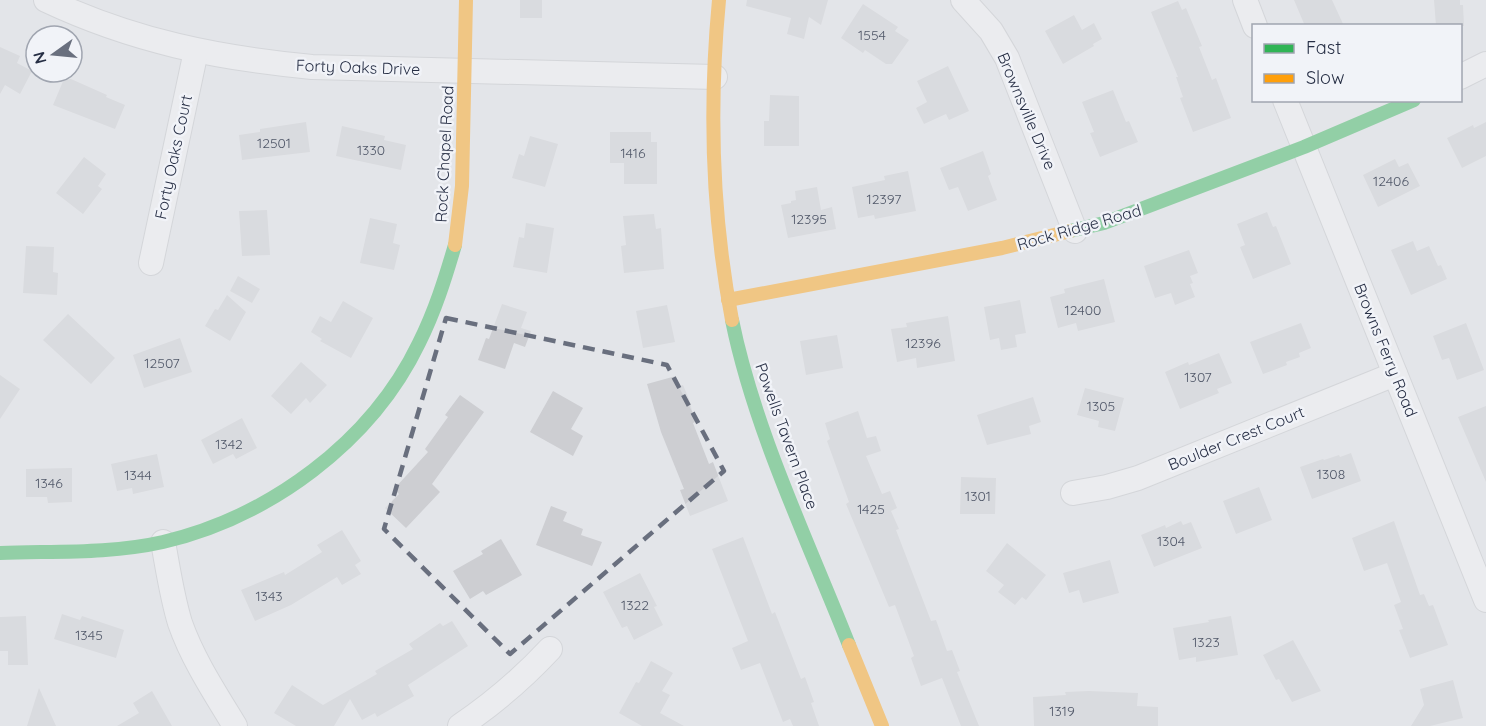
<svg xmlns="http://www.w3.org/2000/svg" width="1486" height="726" viewBox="0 0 1486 726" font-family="Quicksand,sans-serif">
<rect width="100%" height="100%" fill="#e3e5e9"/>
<g fill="#cdced2">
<rect x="520" y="0" width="22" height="18"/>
<path d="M747 0H828L821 25 809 17 804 39 787 34 791 18 746 6Z"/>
<path d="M1294 0H1332L1344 26H1305Z"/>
<path d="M1434 0H1460V5H1463L1464 26H1436Z"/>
<path d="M1178 1 1182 10 1186 8 1202 46 1199 47 1212 80 1216 78 1231 118 1193 132 1180 98 1183 97 1176 77H1178L1151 12Z"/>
<path d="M863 4 898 27 895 31 909 40 892 64H886L865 50 863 53 841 38Z"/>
<path d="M1074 15 1082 30 1094 23 1102 39 1093 44 1094 46 1063 64 1045 31Z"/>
<path d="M0 47 20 56 17 63 32 71 20 94 5 85 0 94Z"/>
<path d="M948 66 969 111 949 120 946 114 924 124 916 108 927 102 917 81Z"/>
<path d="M64 79H71L107 95 106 97 125 105 115 129 53 105Z"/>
<path d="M1113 90 1126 122 1129 121 1138 142 1100 157 1090 133 1094 132 1082 102Z"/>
<path d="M770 95 799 96V146H764V121H769Z"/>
<path d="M306 122 310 152 242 160 239 135 260 132V129Z"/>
<path d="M1486 122V156L1462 168 1447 138 1473 125 1474 128Z"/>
<path d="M342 126 385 136 384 140 406 145 401 170 336 156Z"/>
<path d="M610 132H651V142H657V184H624V163H610Z"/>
<path d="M530 136 558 144 545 187 512 178 519 154 524 156Z"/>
<path d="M983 151 991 174 988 176 997 200 968 211 958 187 949 190 940 168Z"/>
<path d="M84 157 106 174 98 186 102 189 83 214 56 193Z"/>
<path d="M1395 159 1399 167 1408 163 1420 186 1378 207 1363 175Z"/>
<path d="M908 171 916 211 875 219 874 215 858 218 852 187 885 180 884 176Z"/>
<path d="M817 187 821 210 832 207 836 229 788 238 781 205 791 203V201L796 200 795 191Z"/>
<path d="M267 210 270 255 242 256 239 211Z"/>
<path d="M1267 212 1273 227 1276 226 1291 264 1253 279 1240 247 1245 245 1237 224Z"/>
<path d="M654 214 656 229 661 228 664 269 624 273 621 246 626 245 623 216Z"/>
<path d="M370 218 397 224 393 243 400 245 394 270 360 263Z"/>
<path d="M526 223 554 228 547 273 513 267 519 237 524 238Z"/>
<path d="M1413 241 1417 251 1429 246 1438 266 1441 265 1447 279 1411 295 1391 250Z"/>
<path d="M26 246 54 247 53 272 58 273 57 295 23 293Z"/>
<path d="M1189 250 1198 273 1190 276 1193 283 1190 284 1195 297 1175 305 1171 293 1155 298 1144 266Z"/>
<path d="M238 276 260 289 252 303 230 291Z"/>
<path d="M1104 279 1115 322 1078 331 1076 323 1058 328 1050 297 1065 293 1064 289Z"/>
<path d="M227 295 246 312 230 341 205 326 215 309 218 310Z"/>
<path d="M1020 300 1026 333 1015 335 1017 347 1001 350 999 338 990 340 984 307Z"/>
<path d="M343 301 373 318 351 358 320 341 322 339 311 332 320 316 331 322Z"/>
<path d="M502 304 527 312 521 328 531 331 525 347 514 343 505 369 478 360 486 338 489 339Z"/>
<path d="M667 305 675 342 643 348 636 311Z"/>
<path d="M68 314 115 358 91 384 43 340Z"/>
<path d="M948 316 955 361 917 368 916 358 897 362 891 329 907 327 906 323Z"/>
<path d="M1301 323 1311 348 1299 353 1300 357 1286 362 1287 365 1263 374 1250 342Z"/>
<path d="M1466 323 1484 370 1457 380 1449 358 1442 360 1433 336Z"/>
<path d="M837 335 843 368 806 375 800 341Z"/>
<path d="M180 338 192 372 144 388 133 355Z"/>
<path d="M1219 353 1232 383 1217 389 1219 393 1180 409 1165 372 1188 362 1189 365Z"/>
<path d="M301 362 327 385 310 403 306 398 291 414 271 396Z"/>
<path d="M0 375 20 389 0 419Z"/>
<path d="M676 376 679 386 683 385 689 399 695 422 693 423 709 464 713 462 728 501 690 516 680 490 684 489 661 432 647 384Z"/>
<path d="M1085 388 1124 398 1115 431 1098 427 1099 421 1077 415Z"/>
<path d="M553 391 583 408 571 429 583 436 573 456 530 432Z"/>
<path d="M460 395 484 412 432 484 440 492 406 528 385 508 399 494 394 489 428 452 425 449 448 417 445 415Z"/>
<path d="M1033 397 1041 422 1029 426 1031 434 987 445 977 415Z"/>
<path d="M1486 406V482L1458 417Z"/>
<path d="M858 411 867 438 876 436 881 451 866 456 882 494 890 491 897 508 891 511 899 529 896 530 931 621 936 620 947 651 952 650 960 671 957 672 979 726H961L942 678 921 686 911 658 914 656 895 605 889 607 846 504 849 502 827 441 830 439 825 423Z"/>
<path d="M242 418 257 448 236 459 233 454 213 464 201 440Z"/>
<path d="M1351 453 1361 481 1312 499 1300 467 1323 459 1324 460 1339 455 1340 457Z"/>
<path d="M157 454 164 487 133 494 132 488 117 491 111 464Z"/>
<path d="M72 468V502L48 503 47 497H26V469Z"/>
<path d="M961 477 996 478 995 514H960Z"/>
<path d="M1259 487 1272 520 1236 534 1223 501Z"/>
<path d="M551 506 567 512 563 521 583 529 581 535 602 542 592 566 536 545Z"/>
<path d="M1181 521 1183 525 1191 522 1202 548 1154 567 1141 535 1165 525 1166 528Z"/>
<path d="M1394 521 1420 595 1424 594 1429 606 1433 605 1448 645 1410 658 1399 630 1403 629 1394 605 1401 602 1387 563 1364 571 1352 538Z"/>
<path d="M342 530 361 561 355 565 361 574 342 585 337 577 291 605 255 621 241 590 284 572 285 575 322 552 317 545Z"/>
<path d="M743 537 772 614 775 612 801 679 805 677 814 702 811 703 819 726H793L790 719 783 722 760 663 741 670 732 648 748 641 712 549Z"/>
<path d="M501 539 522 575 486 595 483 591 470 599 453 571 483 554 481 551Z"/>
<path d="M1007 543 1046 575 1026 600 1022 597 1015 605 998 592 1004 585 986 571Z"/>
<path d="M1110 560 1119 593 1083 603 1079 590 1069 593 1063 573Z"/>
<path d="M640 573 657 606 654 607 663 625 634 640 627 626 622 628 603 592Z"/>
<path d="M62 614 80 620 82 616 124 630 116 658 54 639Z"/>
<path d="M26 616 28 665H8V651H0V617Z"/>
<path d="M1231 616 1238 655 1196 662V657L1179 660 1173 628 1209 622 1208 620Z"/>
<path d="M452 621 468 646 408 685 414 696 377 717 375 713 362 720 350 699 334 726H296L274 713 292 685 323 705 377 674 375 671 413 649 409 644 440 623 443 626Z"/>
<path d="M1293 640 1321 691 1292 702 1279 679 1276 680 1263 655Z"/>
<path d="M651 661 673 673 662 691 670 695 660 713 684 726H642L619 713 636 682 639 683Z"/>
<path d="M1453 680 1463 718 1430 726H1411L1424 705 1420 689Z"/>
<path d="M39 688 56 726H27Z"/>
<path d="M152 691 172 726H117L139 713 133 703Z"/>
<path d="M1089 691 1138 693 1137 706 1158 707V726H1034L1033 697 1066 695 1065 692Z"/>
</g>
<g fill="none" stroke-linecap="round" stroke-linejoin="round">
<defs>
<g id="street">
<path d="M46 0C133 41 217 58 312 67L715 77"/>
<path d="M963 0 991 31 1007 58 1075 231"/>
<path d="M1245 0 1255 26"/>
<path d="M1460 77 1486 64"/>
<path d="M1285 100 1486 600"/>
<path d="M151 263 196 51"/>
<path d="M1073 493 1107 487 1138 478 1395 374"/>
<path d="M163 542C168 569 172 597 180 623 193 660 215 693 235 726"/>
<path d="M460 726C494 703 523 678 550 649"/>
</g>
</defs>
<use href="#street" stroke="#c1c3c7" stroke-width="26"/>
<use href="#street" stroke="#f3f3f5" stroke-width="24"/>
<g stroke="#30b455" stroke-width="14">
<path d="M1070 231 1104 223 1304 147 1414 100"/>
<path d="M732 320C754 429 808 541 849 645"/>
<path d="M0 553C54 551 110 554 163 542 269 517 371 443 419 343 435 311 445 279 455 245"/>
</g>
<g stroke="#ff9f0a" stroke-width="14">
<path d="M719 0C709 106 712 216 732 320"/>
<path d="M455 245 462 186 466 0"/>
<path d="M728 300 1002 248 1070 231"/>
<path d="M849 645 882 726"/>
</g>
</g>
<path d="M0 0H1486V726H0ZM446 318 667 365 724 471 510 654 384 529Z" fill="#e3e5e9" fill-opacity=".55" fill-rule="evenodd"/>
<path fill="none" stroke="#696f7e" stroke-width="4.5" stroke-dasharray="12 8" stroke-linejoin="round" d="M446 318 667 365 724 471 510 654 384 529Z"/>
<g text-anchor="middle" stroke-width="5" stroke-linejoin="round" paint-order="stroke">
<g font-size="14" fill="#515869">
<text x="872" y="40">1554</text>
<text x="274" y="148">12501</text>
<text x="371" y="155">1330</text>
<text x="633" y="158">1416</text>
<text x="1391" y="186">12406</text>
<text x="884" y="204">12397</text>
<text x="809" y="224">12395</text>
<text x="1083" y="315">12400</text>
<text x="923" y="348">12396</text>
<text x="162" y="368">12507</text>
<text x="1198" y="382">1307</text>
<text x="1101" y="411">1305</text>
<text x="229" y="449">1342</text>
<text x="1331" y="479">1308</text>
<text x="138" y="480">1344</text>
<text x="49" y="488">1346</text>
<text x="978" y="501">1301</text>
<text x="871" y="514">1425</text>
<text x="1171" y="546">1304</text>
<text x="269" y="601">1343</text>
<text x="635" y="610">1322</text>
<text x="89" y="640">1345</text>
<text x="1206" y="647">1323</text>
<text x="1062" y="716">1319</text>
</g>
<g font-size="16" fill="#272f45" stroke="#f1f3f8">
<text transform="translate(358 67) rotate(2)" y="6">Forty Oaks Drive</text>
<text transform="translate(1027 111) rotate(67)" y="6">Brownsville Drive</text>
<text transform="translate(444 154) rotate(-87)" y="6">Rock Chapel Road</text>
<text transform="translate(173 157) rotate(-78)" y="6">Forty Oaks Court</text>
<text transform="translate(1079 227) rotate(-16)" y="6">Rock Ridge Road</text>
<text transform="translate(1386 350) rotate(68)" y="6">Browns Ferry Road</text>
<text transform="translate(787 436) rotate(70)" y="6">Powells Tavern Place</text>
<text transform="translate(1236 438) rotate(-22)" y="6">Boulder Crest Court</text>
</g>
</g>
<rect x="1252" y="24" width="210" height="78" fill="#f1f3f8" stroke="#a0a5b0" stroke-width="1.5"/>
<rect x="1264" y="44" width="30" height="9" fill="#30b455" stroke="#a0a5b0" stroke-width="1.5"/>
<text x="1306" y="54" font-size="18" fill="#272f45">Fast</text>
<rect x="1264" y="74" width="30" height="9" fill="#ff9f0a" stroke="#a0a5b0" stroke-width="1.5"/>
<text x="1306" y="84" font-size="18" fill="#272f45">Slow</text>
<g transform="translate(54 54) rotate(255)"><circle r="28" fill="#f1f3f8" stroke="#a0a5b0" stroke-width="1.5"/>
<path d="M0-4.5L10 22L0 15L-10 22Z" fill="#696f7e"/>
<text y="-9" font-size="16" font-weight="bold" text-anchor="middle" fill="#272f45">N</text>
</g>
</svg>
